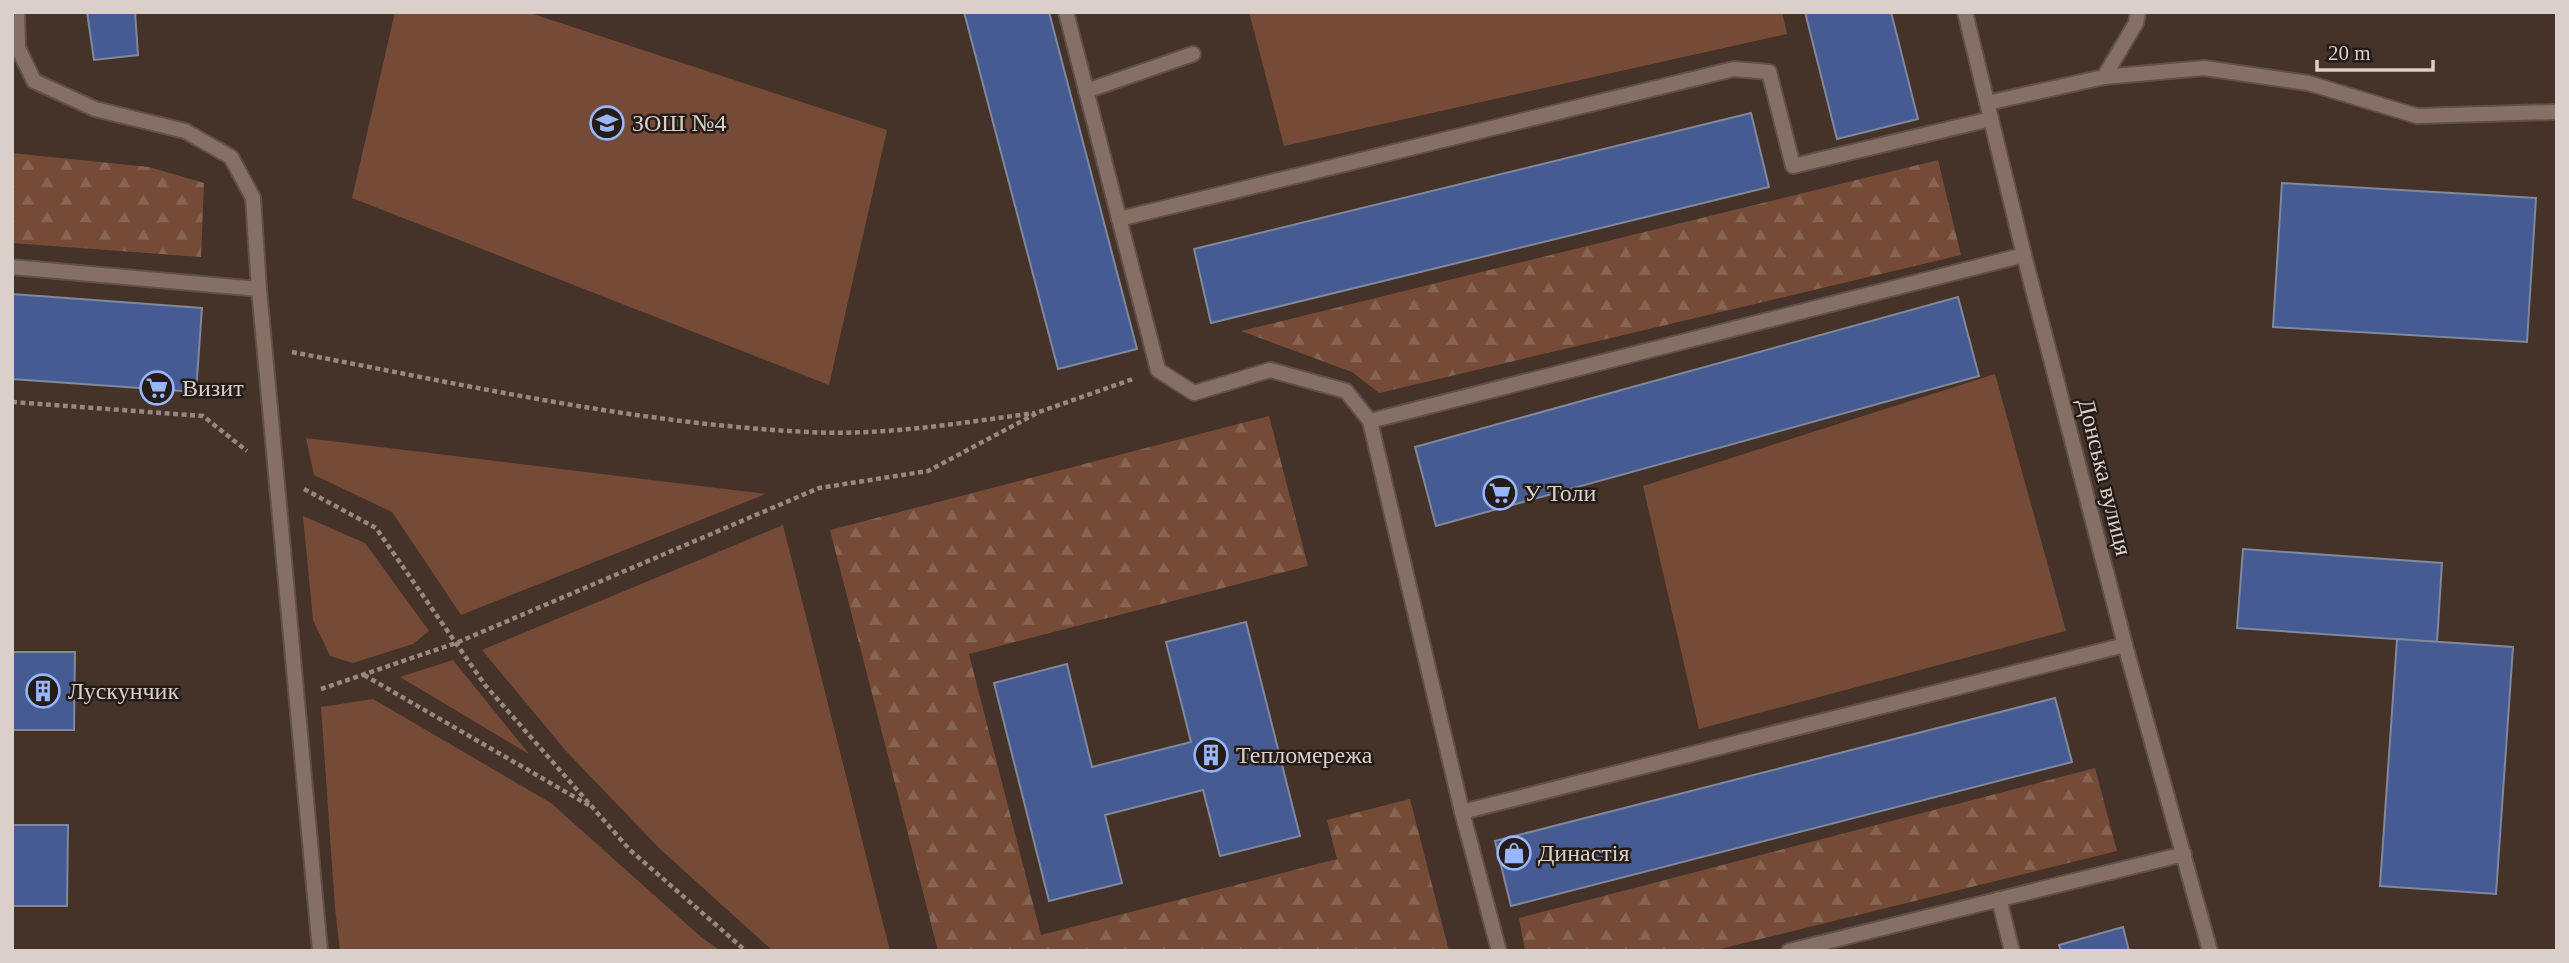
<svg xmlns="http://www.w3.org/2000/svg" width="2569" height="963" viewBox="0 0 2569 963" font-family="Georgia,serif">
<defs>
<pattern id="forest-firs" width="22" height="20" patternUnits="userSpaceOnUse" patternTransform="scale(1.75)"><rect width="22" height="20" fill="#754b37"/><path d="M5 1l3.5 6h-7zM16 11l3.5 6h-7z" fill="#886453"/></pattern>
</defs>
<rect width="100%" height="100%" fill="#453229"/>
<g fill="#754b37">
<path d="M395 12H527L887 130 829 385 352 198Z"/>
<path d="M1249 12H1782L1787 34 1284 146Z"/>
<path d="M1995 374 2066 631 1699 729 1643 486Z"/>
<path d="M306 438 766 494 461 615 392 512 314 475Z"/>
<path d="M303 516 365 543 429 631 413 644 353 663 330 656 313 620Z"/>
<path d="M783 525 890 951H773L660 849 566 751 482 650Z"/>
<path d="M453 660 529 754 400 677Z"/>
<path d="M373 699 551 803 701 937 721 951H340L335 908 321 707Z"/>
</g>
<g fill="url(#forest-firs)">
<path d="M12 153 149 167 204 183 201 257 12 243Z"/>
<path d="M1938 160 1961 255 1379 393 1352 372 1241 331Z"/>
<path d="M1269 416 1308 566 969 654 1041 935 1337 859 1327 820 1410 799 1449 951H938L830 530Z"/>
<path d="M2095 768 2117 851 1712 951H1525L1519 918Z"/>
</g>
<g fill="#455b91" stroke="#7f889c" stroke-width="2">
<path d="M87 12H135L138 55 94 60Z"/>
<path d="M964 12H1049L1137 349 1058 369Z"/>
<path d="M1805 12H1891L1918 119 1837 139Z"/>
<path d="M1751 113 1769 187 1211 323 1194 249Z"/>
<path d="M2282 183 2536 198 2527 342 2273 327Z"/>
<path d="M12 294 202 308 196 392 12 379Z"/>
<path d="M1958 297 1979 376 1436 526 1415 447Z"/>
<path d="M2243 549 2442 563 2437 642 2237 628Z"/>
<path d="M1246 622 1300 836 1220 856 1203 790 1105 815 1122 883 1049 901 994 683 1067 664 1092 767 1191 742 1166 642Z"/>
<path d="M2397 639 2513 647 2496 894 2380 886Z"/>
<path d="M12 652H75L74 730H12Z"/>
<path d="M2055 698 2072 762 1511 906 1495 841Z"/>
<path d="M12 825H68L67 906H12Z"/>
<path d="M2123 927 2129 951H2061L2059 945Z"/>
</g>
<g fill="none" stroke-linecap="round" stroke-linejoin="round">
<defs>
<g id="service">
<path d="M17 12 18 48 34 81 95 109 185 131 231 157 253 198 259 289 320 951"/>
<path d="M1066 12 1158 370 1194 393 1270 370 1346 391 1370 421 2024 255"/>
<path d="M2104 77 2136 23 2138 12"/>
<path d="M1086 91 1193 54"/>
<path d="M1987 103 2104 77 2204 68 2308 83 2417 116 2554 112"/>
<path d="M1119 219 1734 69 1769 72 1793 166 1991 119"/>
<path d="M12 267 259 289"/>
<path d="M1370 421 1462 812 1499 951"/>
<path d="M1462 812 2125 645"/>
<path d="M1999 899 2012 951"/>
<path d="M1789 951 2184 854"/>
</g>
<path id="tertiary" d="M1965 12 2024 255 2125 645 2210 951"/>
</defs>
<use href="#service" stroke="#605048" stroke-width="18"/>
<use href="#tertiary" stroke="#605048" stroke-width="18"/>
<g stroke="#978780" stroke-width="4.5" stroke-dasharray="5 3.5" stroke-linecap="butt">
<path d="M292 352C461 384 636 424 808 432 884 436 960 423 1035 413"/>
<path d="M12 402 203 416 247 451"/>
<path d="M304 489 376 528 485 685 630 850 746 951"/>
<path d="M364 675 590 806"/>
<path d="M321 689 456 643 819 488 928 471 1039 412 1133 379"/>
</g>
<use href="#service" stroke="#867066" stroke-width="14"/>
<use href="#tertiary" stroke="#867066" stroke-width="14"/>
</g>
<defs>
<symbol id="school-ring" viewBox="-11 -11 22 22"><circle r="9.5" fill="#251c18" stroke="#98b6fd" stroke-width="1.5"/><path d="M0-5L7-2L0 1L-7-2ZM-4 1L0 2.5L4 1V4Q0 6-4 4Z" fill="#98b6fd"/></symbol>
<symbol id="supermarket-ring" viewBox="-11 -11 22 22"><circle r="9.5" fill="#251c18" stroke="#98b6fd" stroke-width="1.5"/><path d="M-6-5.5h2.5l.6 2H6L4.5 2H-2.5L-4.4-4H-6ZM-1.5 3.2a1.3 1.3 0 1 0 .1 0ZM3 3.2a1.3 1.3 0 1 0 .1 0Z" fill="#98b6fd"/></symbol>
<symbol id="building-ring" viewBox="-11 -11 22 22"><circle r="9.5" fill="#251c18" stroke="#98b6fd" stroke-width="1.5"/><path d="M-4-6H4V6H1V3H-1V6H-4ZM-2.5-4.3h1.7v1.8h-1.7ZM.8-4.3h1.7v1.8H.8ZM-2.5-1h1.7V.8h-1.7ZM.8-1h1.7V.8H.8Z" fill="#98b6fd"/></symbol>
<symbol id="shop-ring" viewBox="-11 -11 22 22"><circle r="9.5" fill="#251c18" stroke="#98b6fd" stroke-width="1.5"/><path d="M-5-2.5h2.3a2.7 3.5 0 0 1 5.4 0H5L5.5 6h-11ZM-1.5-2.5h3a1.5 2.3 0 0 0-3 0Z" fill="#98b6fd"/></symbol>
</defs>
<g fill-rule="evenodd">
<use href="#school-ring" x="588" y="104" width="38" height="38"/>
<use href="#supermarket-ring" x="138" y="369" width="38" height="38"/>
<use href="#supermarket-ring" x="1481" y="474" width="38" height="38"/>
<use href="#building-ring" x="24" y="672" width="38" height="38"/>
<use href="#building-ring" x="1192" y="736" width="38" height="38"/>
<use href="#shop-ring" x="1495" y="834" width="38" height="38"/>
</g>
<g text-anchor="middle" stroke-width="5" stroke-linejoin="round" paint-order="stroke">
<g font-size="24" fill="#dbcfc9" stroke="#251c18" text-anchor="start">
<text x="632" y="131">ЗОШ №4</text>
<text x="182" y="396">Визит</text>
<text x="1524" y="501">У Толи</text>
<text x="68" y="699">Лускунчик</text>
<text x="1236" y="763">Тепломережа</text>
<text x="1538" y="861">Династія</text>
</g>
<g font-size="24" fill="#dbcfc9" stroke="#251c18">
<text transform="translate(2105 477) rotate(76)" y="8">Донська вулиця</text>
</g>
</g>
<rect width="2569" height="963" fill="none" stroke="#dbcfc9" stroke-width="28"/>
<path d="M2317 60v10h116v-10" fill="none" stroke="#dbcfc9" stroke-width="3.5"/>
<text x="2328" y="60" font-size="21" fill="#dbcfc9" stroke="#251c18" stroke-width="5" paint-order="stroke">20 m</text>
</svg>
